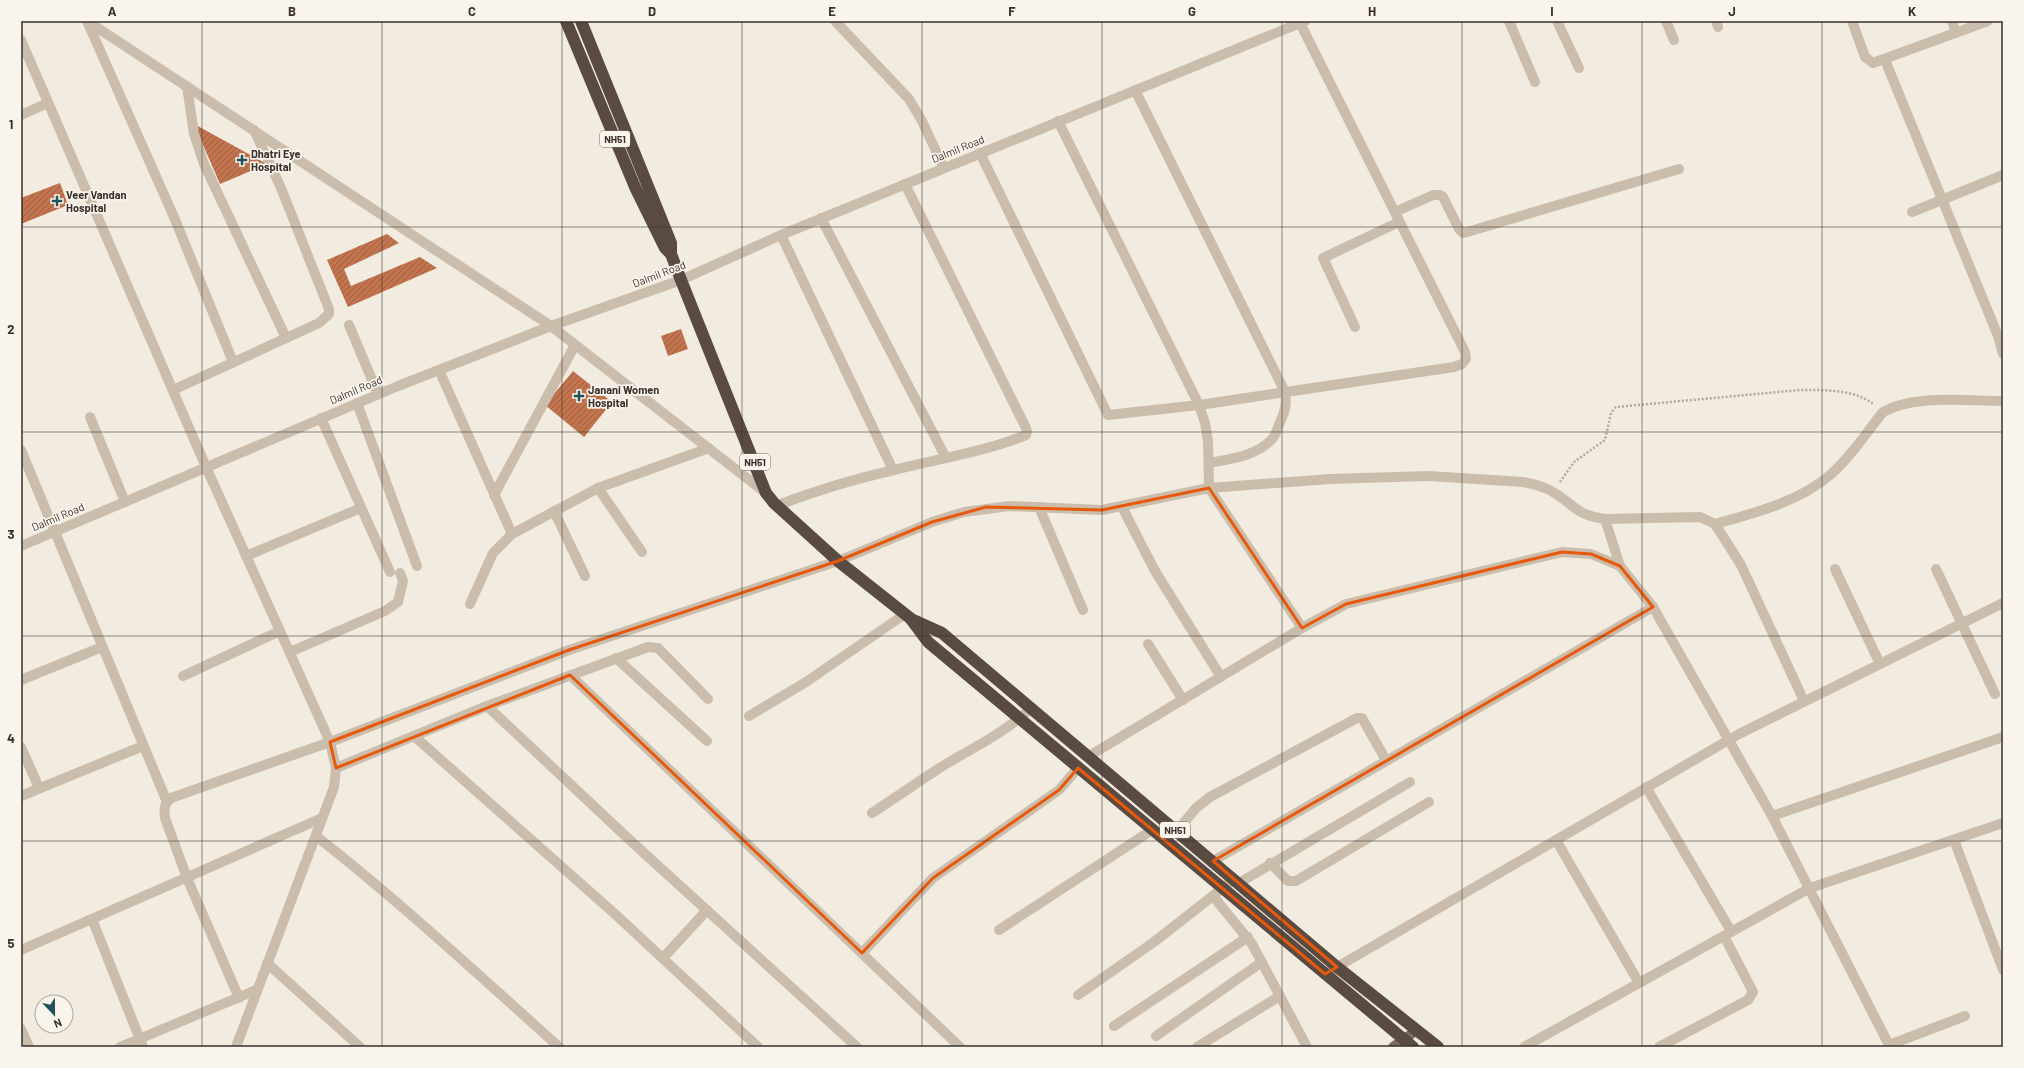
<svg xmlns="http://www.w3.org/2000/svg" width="2024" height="1068" viewBox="0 0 2024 1068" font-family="Barlow,sans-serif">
<defs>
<pattern id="building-hatch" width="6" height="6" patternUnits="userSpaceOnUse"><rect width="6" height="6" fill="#c2744e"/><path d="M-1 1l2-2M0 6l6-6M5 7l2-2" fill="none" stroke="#9f6041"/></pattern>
</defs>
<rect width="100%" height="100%" fill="#f2ebe0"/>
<g fill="url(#building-hatch)">
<path d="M194 124 267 164 220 184Z"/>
<path d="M60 183 68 205 21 224V198Z"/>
<path d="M387 234 399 243 344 269 351 286 420 257 437 268 348 307 327 260Z"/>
<path d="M681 329 688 349 668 356 661 336Z"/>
<path d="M573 371 612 402 584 437 545 405Z"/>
</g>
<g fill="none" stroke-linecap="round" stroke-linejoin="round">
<path stroke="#b6a796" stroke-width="2.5" stroke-dasharray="2 2" stroke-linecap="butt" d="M1560 482 1574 462 1605 440 1611 413 1616 407 1800 390C1822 390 1855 389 1873 404"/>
<g stroke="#cbbdac" stroke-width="10">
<path d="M87 21 551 326 766 493"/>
<path d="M87 21 174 217 233 362"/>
<path d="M835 21 909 99 922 121 944 168"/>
<path d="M1509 21 1535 82"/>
<path d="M1557 21 1579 68"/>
<path d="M1666 21 1674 40"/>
<path d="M1716 21 1718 27"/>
<path d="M1852 21 1865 57 1873 63 1988 21"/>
<path d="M1952 21 1956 33"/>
<path d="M21 40 206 467 330 742 336 768 334 787 236 1047"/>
<path d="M1885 60 1998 336 2003 354"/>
<path d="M187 86 194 134 204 164 286 338"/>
<path d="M1135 90 1285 392C1287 404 1285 412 1280 422 1278 427 1276 435 1272 439 1257 456 1230 459 1209 463"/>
<path d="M21 115 48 103"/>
<path d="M1058 121 1199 405 1205 423 1208 442 1209 488 1302 628"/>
<path d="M980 153 1108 415 1199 405 1454 367 1462 364 1466 359 1465 352 1299 21"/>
<path d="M1395 212 1433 195H1440L1443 197 1459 229 1463 233 1467 232 1679 169"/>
<path d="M1912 212 2003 175"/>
<path d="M821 218 946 458"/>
<path d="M781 235 893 470"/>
<path d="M349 325 378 394"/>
<path d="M1355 327 1323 258 1399 222"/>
<path d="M439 370 512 534"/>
<path d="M173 390 319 323 329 314V309L281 188 254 130"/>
<path d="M357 403 417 566"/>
<path d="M90 417 125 502"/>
<path d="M321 418 390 572"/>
<path d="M21 450 167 802"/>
<path d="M598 488 642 552"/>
<path d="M494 495 575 345"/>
<path d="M778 505C815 491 854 479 894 470 937 459 984 452 1026 435L1027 431 1025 426 905 184"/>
<path d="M1039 507 1083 610"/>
<path d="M1122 507 1155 571 1221 677"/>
<path d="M554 511 585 576"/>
<path d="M1605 519 1620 566"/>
<path d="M1715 524C1754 513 1799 502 1830 475 1850 458 1866 433 1883 412 1914 394 1967 401 2003 401"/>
<path d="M21 546 398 386 551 326 681 280 781 235 1305 21"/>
<path d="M246 556 361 508"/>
<path d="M1835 569 1880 664"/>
<path d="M1936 569 1995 694"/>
<path d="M470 604 493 553 512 534 598 488 709 448"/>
<path d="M1148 644 1183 700"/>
<path d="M290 652 385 611 398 602 403 581 400 573"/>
<path d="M616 658 707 741"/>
<path d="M570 675 960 1047"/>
<path d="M183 676 280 631"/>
<path d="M21 680 102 647"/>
<path d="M487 706 633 843 857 1047"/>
<path d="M749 716 806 682 905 614"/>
<path d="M414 736 615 914 758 1047"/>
<path d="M21 747 39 788"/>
<path d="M1089 756 1302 628 1346 604 1562 552 1591 554 1620 566 1653 607 1772 816 1890 1047"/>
<path d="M336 768 487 706 648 647 658 648 708 699"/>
<path d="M1646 787 1731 931"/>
<path d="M21 796 143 746"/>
<path d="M872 813C895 798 918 782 941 767 972 748 1005 733 1031 708"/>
<path d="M1772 816 2003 737"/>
<path d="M1177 831 1196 808 1210 797 1357 718H1362L1386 760"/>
<path d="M316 836C400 902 479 975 559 1047"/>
<path d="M1556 840 1639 983"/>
<path d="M1954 840 2003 970"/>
<path d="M1213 861 1653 607"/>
<path d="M1270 863 1288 881H1296L1429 802"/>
<path d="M1239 883 1410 782"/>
<path d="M1213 896 1252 944 1307 1047"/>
<path d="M92 919 143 1047"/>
<path d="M999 930 1152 830"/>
<path d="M21 950 322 818"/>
<path d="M862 953 933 878 1059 790 1078 768"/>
<path d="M663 958 707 910"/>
<path d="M267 963 360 1047"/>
<path d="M1325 974 1739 734 2003 603"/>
<path d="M1078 995 1154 942 1228 884"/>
<path d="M239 998 187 878 165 818C164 809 164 804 171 798L330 742 569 650 838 561 932 522 964 512 1009 506 1102 510 1209 488 1330 479 1429 476 1523 482C1534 484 1543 486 1553 492 1575 505 1575 515 1605 519L1700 517 1715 524 1741 565 1804 701"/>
<path d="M1114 1026 1248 937"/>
<path d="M21 1029 29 1047"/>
<path d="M1156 1036 1262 962"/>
<path d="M1889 1045 1965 1016"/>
<path d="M120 1047 256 990"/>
<path d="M1197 1047 1280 996"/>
<path d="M1524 1047 1810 888 2003 823"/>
<path d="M1659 1047 1748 1000 1753 992 1724 936"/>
</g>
<path stroke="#7a695c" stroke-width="10" d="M1393 1047 1417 1030"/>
<g stroke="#594b42" stroke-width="12">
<path d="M566 21 635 187 665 248 670 253"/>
<path d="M581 21 671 243V254L681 280 766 493 774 503 838 561 910 618 928 642C1090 777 1252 912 1413 1047"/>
<path d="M911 619 942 633 1337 967 1438 1047"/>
</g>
</g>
<path fill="none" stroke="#e8590c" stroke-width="3" stroke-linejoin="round" d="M1209 488 1302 628 1346 604 1562 552 1591 554 1620 566 1653 607 1213 861 1337 967 1325 974 1078 768 1059 790 933 878 862 953 570 675 336 768 330 742 569 650 838 561 932 522 986 507 1102 510Z"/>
<path fill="none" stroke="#39302b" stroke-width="1" stroke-opacity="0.55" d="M202 21V1047M382 21V1047M562 21V1047M742 21V1047M922 21V1047M1102 21V1047M1282 21V1047M1462 21V1047M1642 21V1047M1822 21V1047M21 227H2003M21 432H2003M21 636H2003M21 841H2003"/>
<g fill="#215159" stroke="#faf5ec" stroke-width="1.5">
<path d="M240 154h4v4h4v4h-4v4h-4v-4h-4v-4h4z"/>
<path d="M55 195h4v4h4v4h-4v4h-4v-4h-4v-4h4z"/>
<path d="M577 390h4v4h4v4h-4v4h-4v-4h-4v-4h4z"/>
</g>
<g text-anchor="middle" stroke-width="3.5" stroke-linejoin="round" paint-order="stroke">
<g fill="#faf5ec" stroke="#736b65" stroke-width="1">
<rect x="600" y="131" width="30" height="16" rx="3"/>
<rect x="740" y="454" width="30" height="16" rx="3"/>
<rect x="1160" y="822" width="30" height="16" rx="3"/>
</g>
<g font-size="10" font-weight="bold" fill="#39302b">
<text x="615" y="143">NH51</text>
<text x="755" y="466">NH51</text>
<text x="1175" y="834">NH51</text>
</g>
<g font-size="11" fill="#39302b" stroke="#faf5ec">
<text transform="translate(958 149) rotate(-22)" y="4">Dalmil Road</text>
<text transform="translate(659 274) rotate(-21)" y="4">Dalmil Road</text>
<text transform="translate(356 390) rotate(-23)" y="4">Dalmil Road</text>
<text transform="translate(58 517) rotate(-23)" y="4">Dalmil Road</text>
</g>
<g font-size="11" font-weight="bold" fill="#39302b" stroke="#faf5ec" text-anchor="start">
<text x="251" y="158">Dhatri Eye<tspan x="251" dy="13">Hospital</tspan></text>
<text x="66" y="199">Veer Vandan<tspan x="66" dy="13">Hospital</tspan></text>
<text x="588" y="394">Janani Women<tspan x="588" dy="13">Hospital</tspan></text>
</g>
</g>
<rect width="2024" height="1068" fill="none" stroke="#faf5ec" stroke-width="44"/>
<g transform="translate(54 1014) rotate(158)"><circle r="19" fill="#faf5ec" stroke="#ada69f"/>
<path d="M0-3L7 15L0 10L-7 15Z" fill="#215159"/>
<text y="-6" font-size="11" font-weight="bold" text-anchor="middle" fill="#39302b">N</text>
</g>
<rect x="22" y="22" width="1980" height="1024" fill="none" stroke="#39302b" stroke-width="1.5"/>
<g font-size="13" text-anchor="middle" font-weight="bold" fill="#39302b">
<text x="112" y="16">A</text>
<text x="292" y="16">B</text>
<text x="472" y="16">C</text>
<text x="652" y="16">D</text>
<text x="832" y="16">E</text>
<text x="1012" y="16">F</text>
<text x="1192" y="16">G</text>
<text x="1372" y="16">H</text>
<text x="1552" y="16">I</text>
<text x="1732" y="16">J</text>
<text x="1912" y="16">K</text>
<text x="11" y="129">1</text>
<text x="11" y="334">2</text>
<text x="11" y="539">3</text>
<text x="11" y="743">4</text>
<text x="11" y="948">5</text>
</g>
</svg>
